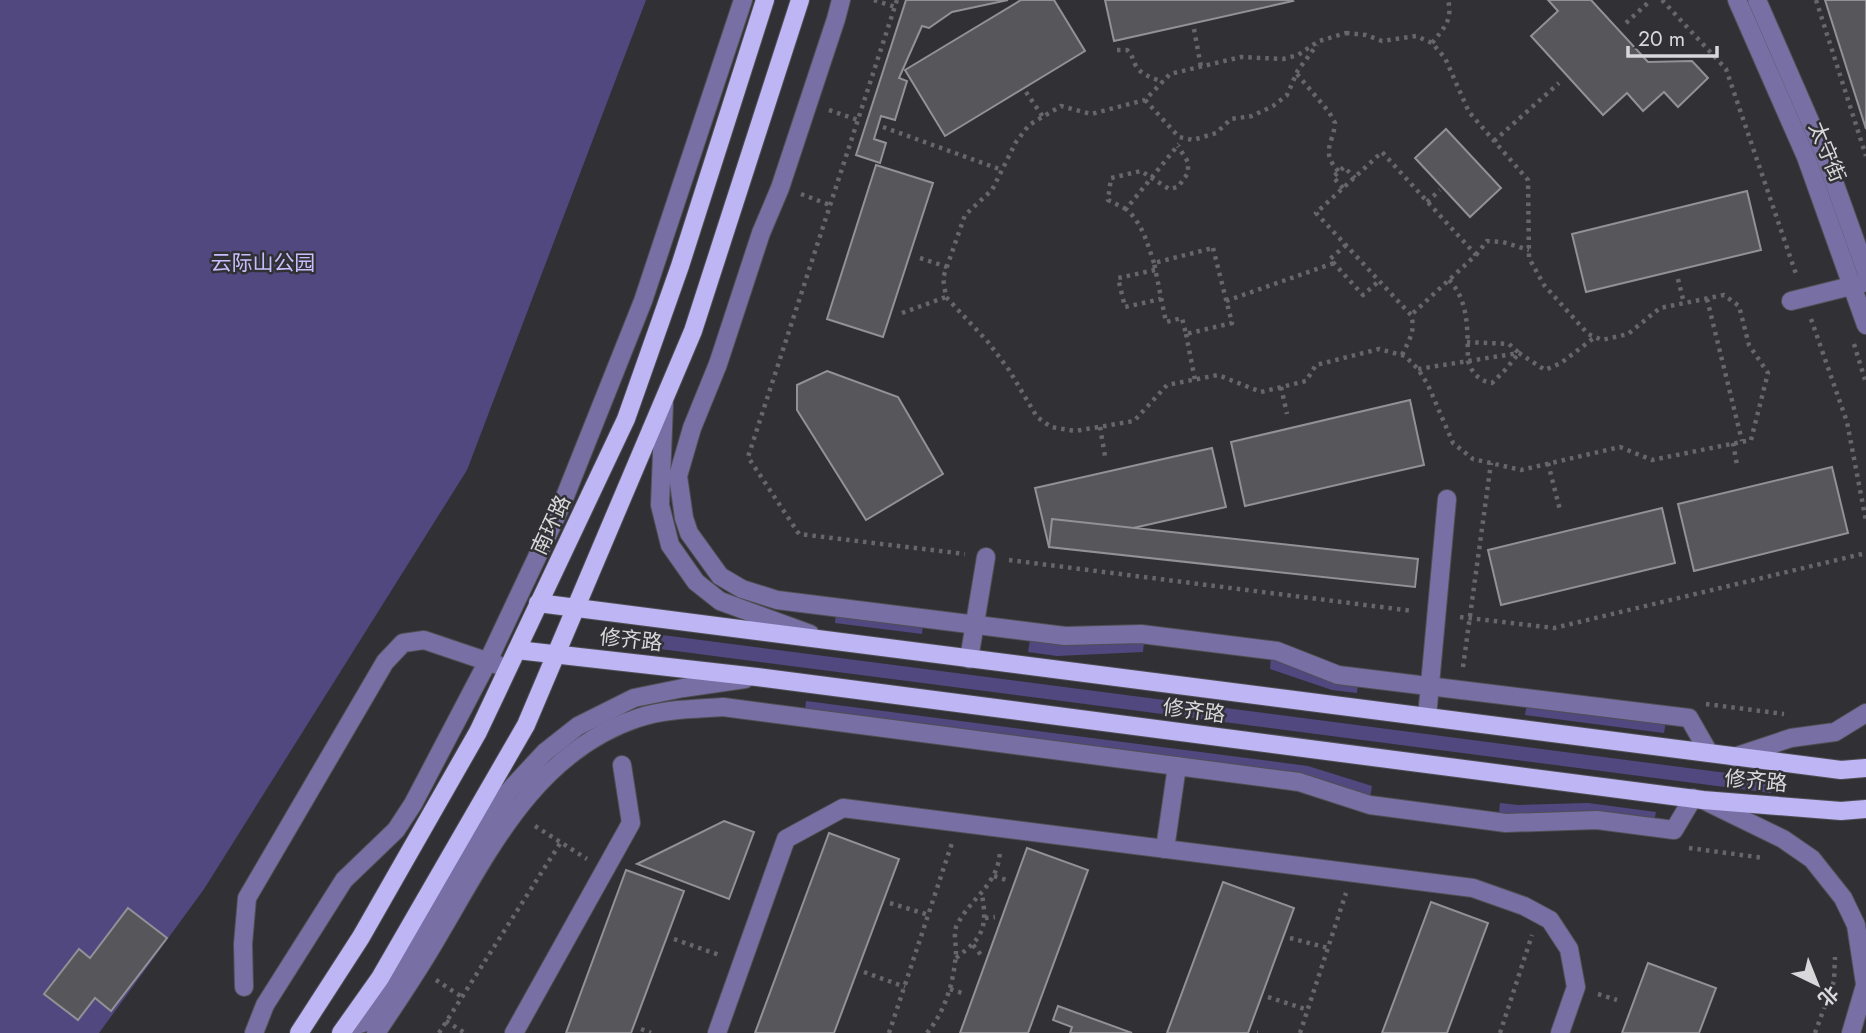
<svg xmlns="http://www.w3.org/2000/svg" width="1866" height="1033" viewBox="0 0 1866 1033" font-family="Jost,'Noto Sans SC',sans-serif">
<rect width="100%" height="100%" fill="#313135"/>
<g fill="#524880">
<path d="M0 0H646L467 470 204 889 99 1033H0Z"/>
<path d="M836 613 923 624 922 634 835 623Z"/>
<path d="M647 633 1773 779 1771 793 645 647Z"/>
<path d="M1030 640 1144 641 1143 652 1057 656 1028 652Z"/>
<path d="M1271 657 1358 683 1357 693 1332 690 1270 669Z"/>
<path d="M806 701 1308 766 1372 786 1370 798 805 711Z"/>
<path d="M1527 703 1666 721 1664 733 1525 715Z"/>
<path d="M1500 803 1518 805 1588 803 1656 812 1654 821 1516 815 1499 813Z"/>
</g>
<g fill="#57565a" stroke="#929195" stroke-width="2">
<path d="M906 0H1008L952 12 929 28 922 26 899 78 907 81 895 120 881 116 874 139 886 143 880 163 856 155Z"/>
<path d="M1021 0H1054L1085 51 945 136 905 70Z"/>
<path d="M1105 0H1292L1293 1 1114 41Z"/>
<path d="M1548 0H1591L1648 62 1692 61 1708 78 1678 107 1664 92 1643 111 1627 93 1603 115 1531 36 1558 11Z"/>
<path d="M1825 0H1866V129Z"/>
<path d="M1446 129 1501 188 1470 217 1415 158Z"/>
<path d="M876 165 933 183 883 337 827 319Z"/>
<path d="M1747 191 1761 250 1586 292 1572 234Z"/>
<path d="M827 371 898 397 943 474 866 520 797 410V385Z"/>
<path d="M1410 400 1424 465 1245 506 1231 442Z"/>
<path d="M1212 448 1226 507 1049 547 1035 488Z"/>
<path d="M1832 467 1848 533 1694 571 1678 504Z"/>
<path d="M1662 508 1675 563 1501 605 1488 550Z"/>
<path d="M1052 519 1418 559 1415 587 1049 547Z"/>
<path d="M724 821 754 832 729 899 637 864Z"/>
<path d="M829 833 899 859 834 1033H755Z"/>
<path d="M1027 848 1088 870 1028 1033H960Z"/>
<path d="M626 870 684 891 631 1033H566Z"/>
<path d="M1223 882 1294 908 1248 1033H1167Z"/>
<path d="M1431 902 1488 923 1447 1033H1382Z"/>
<path d="M128 908 167 938 111 1011 95 998 78 1020 44 994 79 949 90 958Z"/>
<path d="M1648 963 1716 988 1699 1033H1622Z"/>
<path d="M1058 1006 1132 1033H1070L1072 1027 1053 1020Z"/>
</g>
<g fill="none" stroke-linecap="round" stroke-linejoin="round">
<defs>
<g id="minor">
<path d="M841 0 836 19 780 188 761 233 718 364 692 428 678 476 684 518 689 533 720 576 742 589 777 600 1065 636 1141 634 1277 651 1338 675 1689 718 1709 753"/>
<path d="M1737 0 1806 157 1866 325"/>
<path d="M1757 0 1823 151 1866 271"/>
<path d="M1791 301 1863 283"/>
<path d="M664 403 660 505 670 545 696 582 720 601 810 634"/>
<path d="M969 659 986 557"/>
<path d="M1427 717 1447 499"/>
<path d="M1734 757 1791 738 1835 732 1866 713"/>
<path d="M1703 800 1783 839 1812 859 1843 898 1856 925 1865 984"/>
<path d="M1165 849 1177 766"/>
<path d="M244 987 243 944 247 898 385 662 403 643 424 640 498 665"/>
<path d="M344 1029 372 1020 508 792 545 752 578 726 634 698 683 688 745 679"/>
<path d="M254 1033 265 1005 344 880 396 830 413 804 488 661 562 504 643 301 743 0"/>
<path d="M376 1033C397 1002 418 971 437 938 488 852 535 752 638 718 664 709 695 709 723 707L1299 782 1370 805 1506 823 1597 820 1674 830 1693 798"/>
<path d="M514 1033 631 823 622 765"/>
<path d="M717 1033 786 839 843 808 1473 888 1524 906 1550 920 1569 949 1576 987 1560 1033"/>
<path d="M1851 1033 1866 982"/>
</g>
<g id="major">
<path d="M538 603 1841 770 1866 768"/>
<path d="M517 650 757 677 1703 800 1841 811 1866 809"/>
<path d="M299 1033 361 937 478 732 626 419 680 266 765 0"/>
<path d="M341 1033 380 978 526 725 693 331 800 0"/>
</g>
</defs>
<use href="#minor" stroke="#4f4f53" stroke-width="20"/>
<use href="#major" stroke="#4f4f53" stroke-width="20"/>
<g stroke="#67676a" stroke-width="4.5" stroke-dasharray="3.5 5" stroke-linecap="butt">
<path d="M874 0 895 7"/>
<path d="M897 0 748 457 799 534 965 554"/>
<path d="M1662 0 1726 69 1797 277"/>
<path d="M1816 0 1866 156"/>
<path d="M1626 23 1651 0"/>
<path d="M1194 29 1201 67"/>
<path d="M1346 33 1366 35 1382 41 1416 36 1432 43 1445 58 1469 112 1528 180 1529 258 1544 285 1588 334 1602 340 1628 334 1660 308 1724 295 1739 306 1749 345 1768 373 1751 440 1652 460 1620 447 1521 470 1473 459 1453 443 1428 385 1418 369 1405 356 1379 349 1316 365 1306 381 1261 392 1218 375 1167 385 1134 421 1075 431 1051 427 1037 417 1009 370 988 342 946 297 943 278 965 215 992 190 1016 142 1029 125 1061 106 1091 114 1145 100 1170 74 1241 57 1283 59 1298 55 1319 41Z"/>
<path d="M1432 43C1444 28 1453 20 1448 0"/>
<path d="M1117 50H1127C1133 55 1132 59 1136 66 1141 75 1153 78 1163 82"/>
<path d="M1297 74 1329 112 1335 123C1333 145 1320 151 1339 172"/>
<path d="M1026 92 1043 117"/>
<path d="M1145 100 1179 137 1193 140 1216 133 1231 119 1252 116 1273 106 1287 95 1298 70 1317 45"/>
<path d="M829 110 858 120"/>
<path d="M883 127 1002 170"/>
<path d="M1494 141 1559 83"/>
<path d="M1343 188 1333 177 1344 167 1355 178"/>
<path d="M801 194 830 205"/>
<path d="M1427 202 1440 190"/>
<path d="M1126 209 1108 200 1111 178 1141 171 1169 189 1178 187 1188 173V162L1178 146"/>
<path d="M1346 245 1330 259 1363 295 1379 281"/>
<path d="M1213 248 1232 323 1186 334 1182 318 1166 322 1154 263Z"/>
<path d="M1476 255 1487 241 1503 242 1529 250"/>
<path d="M920 258 947 267"/>
<path d="M1154 263C1147 243 1143 224 1126 209L1179 144"/>
<path d="M1155 270 1118 278 1125 307 1161 299"/>
<path d="M1678 279 1684 303"/>
<path d="M1449 280C1470 302 1467 332 1468 361 1472 373 1479 381 1492 383L1505 370 1519 353 1509 344 1467 342"/>
<path d="M1707 299 1742 441"/>
<path d="M1226 301 1334 263"/>
<path d="M902 313 946 297"/>
<path d="M1811 319 1847 422 1866 521"/>
<path d="M1186 334 1195 380"/>
<path d="M1854 344 1866 383"/>
<path d="M1402 355C1409 340 1416 331 1411 315L1316 213 1382 152 1476 255 1411 315"/>
<path d="M1418 369 1519 353 1545 370 1561 363 1595 337"/>
<path d="M1281 387 1287 414"/>
<path d="M1100 427 1105 456"/>
<path d="M1733 443 1737 465"/>
<path d="M1548 463 1560 510"/>
<path d="M1009 560 1413 611"/>
<path d="M1460 617 1554 628 1866 553"/>
<path d="M1463 667 1491 463"/>
<path d="M1706 704 1784 714"/>
<path d="M535 826 587 859"/>
<path d="M1689 848 1764 858"/>
<path d="M994 876 1010 881"/>
<path d="M890 903 929 915"/>
<path d="M985 918 995 917"/>
<path d="M1290 938 1328 948"/>
<path d="M674 939 722 956"/>
<path d="M973 945 981 955"/>
<path d="M956 958C982 938 988 929 982 895"/>
<path d="M864 972 905 987"/>
<path d="M436 980 462 997"/>
<path d="M950 989 962 993"/>
<path d="M1598 994 1617 1000"/>
<path d="M1268 997 1308 1010"/>
<path d="M446 1021 465 1033"/>
<path d="M641 1029 651 1033"/>
<path d="M439 1033 561 842"/>
<path d="M889 1033 952 843"/>
<path d="M927 1033C946 1010 954 981 956 952 956 943 953 932 957 925 971 897 999 885 1000 850"/>
<path d="M1257 1033H1258"/>
<path d="M1300 1033 1346 893"/>
<path d="M1500 1033 1532 935"/>
<path d="M1815 1033 1834 981 1835 957"/>
</g>
<use href="#minor" stroke="#7870a4" stroke-width="18"/>
<use href="#major" stroke="#bdb5f4" stroke-width="18"/>
</g>
<g text-anchor="middle" stroke-width="5" stroke-linejoin="round" paint-order="stroke">
<g font-size="21" fill="#d8d8da" stroke="#313135">
<text transform="translate(1827 152) rotate(68)" y="7">太守街</text>
<text transform="translate(551 525) rotate(-65)" y="7">南环路</text>
<text transform="translate(631 640) rotate(6)" y="7">修齐路</text>
<text transform="translate(1194 711) rotate(7)" y="7">修齐路</text>
<text transform="translate(1756 781) rotate(5)" y="7">修齐路</text>
</g>
<g font-size="21" fill="#c7bffd" stroke="#313135">
<text x="263" y="270">云际山公园</text>
</g>
</g>
<g transform="translate(1817 984) rotate(137)" stroke="#313135" stroke-width="5" paint-order="stroke">
<path d="M0-5L12 26L0 18L-12 26Z" fill="#d8d8da"/>
<text y="-10" font-size="19" font-weight="bold" text-anchor="middle" fill="#d8d8da">北</text>
</g>
<path d="M1628 46v10h89v-10" fill="none" stroke="#d8d8da" stroke-width="3.5"/>
<text x="1638" y="46" font-size="21" fill="#d8d8da" stroke="#313135" stroke-width="5" paint-order="stroke">20 m</text>
</svg>
